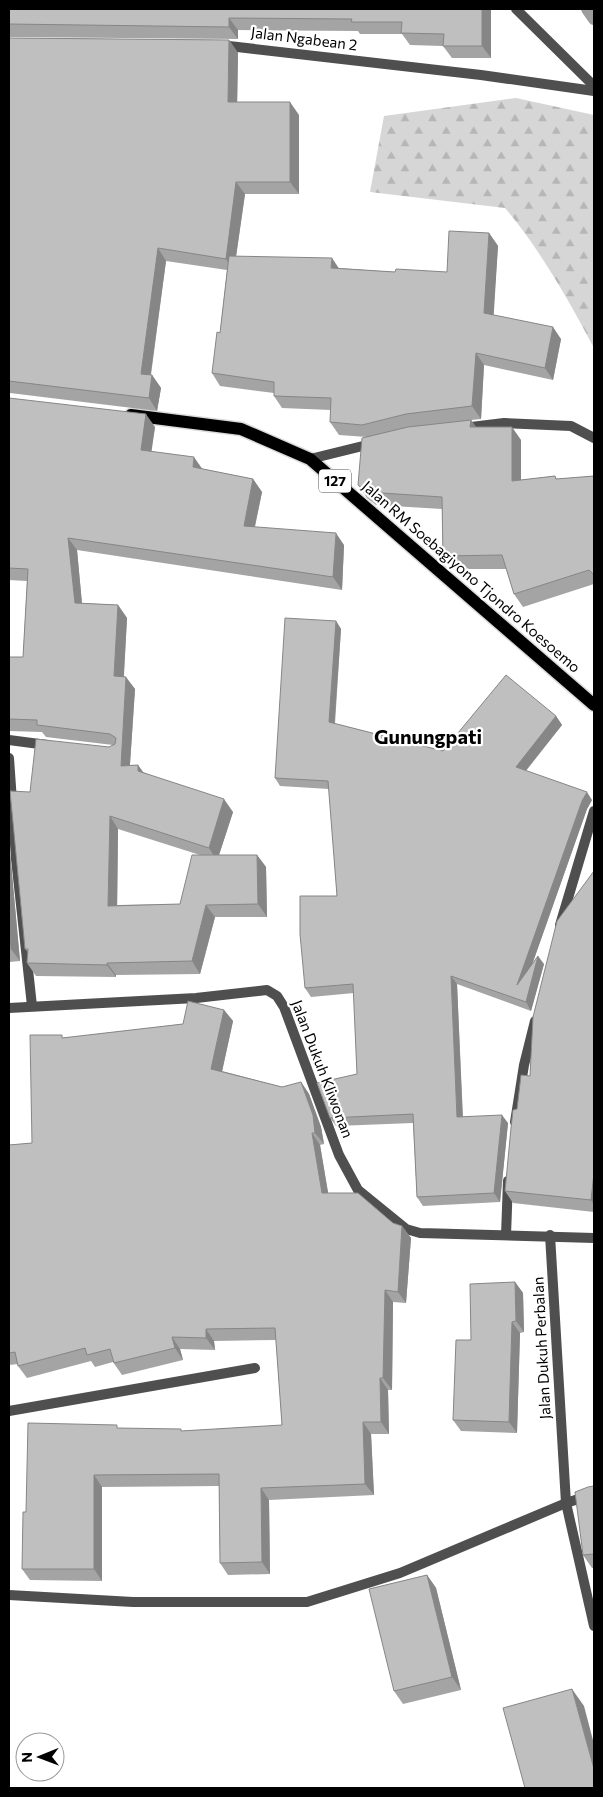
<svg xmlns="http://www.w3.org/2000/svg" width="603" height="1797" viewBox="0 0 603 1797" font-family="Commissioner,sans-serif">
<defs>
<pattern id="forest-firs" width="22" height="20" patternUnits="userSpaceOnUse" patternTransform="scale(1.25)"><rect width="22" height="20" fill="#d6d6d6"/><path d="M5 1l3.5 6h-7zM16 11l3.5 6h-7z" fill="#b6b6b6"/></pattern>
</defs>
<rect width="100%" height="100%" fill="#fff"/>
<path fill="url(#forest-firs)" d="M516 98 594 115V348C568 299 541 251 505 208L370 192 384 116Z"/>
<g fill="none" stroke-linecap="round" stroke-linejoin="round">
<path stroke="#9d9d9d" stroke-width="12" d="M587 9 594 19"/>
<defs>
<path id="primary" d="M131 415 241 429 310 459 594 705"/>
</defs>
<use href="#primary" stroke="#dbdbdb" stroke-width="15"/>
<g stroke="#4f4f4f" stroke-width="10">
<path d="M516 9 594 86"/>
<path d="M220 45 481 75 594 91"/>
<path d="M463 428 504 423 571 426 594 438"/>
<path d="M310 459 375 443"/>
<path d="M9 740 47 745"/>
<path d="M9 758 16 859 32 1006"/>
<path d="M560 925 594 811"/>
<path d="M9 1008 196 998 267 990 277 996 284 1007 339 1155 358 1190 406 1229 420 1233 594 1238"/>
<path d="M515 1122 524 1065 535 1021"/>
<path d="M506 1235 508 1181"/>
<path d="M550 1235 566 1503 594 1626"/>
<path d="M9 1411 255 1368"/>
<path d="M566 1503 594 1494"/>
</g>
<path stroke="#4f4f4f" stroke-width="10" d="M9 1595 133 1602H307L400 1573 566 1503"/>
<use href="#primary" stroke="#000" stroke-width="12"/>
</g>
<g fill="#a4a4a4" fill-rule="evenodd">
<path d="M9 9H491V58H452L443 46 410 45 402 34H360L358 31 238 30V39L9 37Z"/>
<path d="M9 38 229 40 238 53 237 102 299 115V194H245L236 256 339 268 395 272H447L489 233 498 246 493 315 561 339 553 380 484 365 481 419 471 420 476 427 521 440V480L555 476 557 479 594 476V584L523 607 514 594 506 569H452L443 556 442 509 376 505 367 498 358 485 367 437 339 435 330 422 331 410 282 408 274 396V393L220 386 212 373 220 333 227 270 166 261 151 375H152L161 388 157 411 10 393H9Z"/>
<path d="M9 398 155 427 151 451 203 469 253 479 262 492 255 527 344 545 342 590 77 550 82 603 118 605 127 618 124 676 135 689 130 765H138L143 772 233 812 219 855H257L266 867 267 917H215L200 974 116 975V977L36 976 27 963 28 952 25 949 30 792 113 745 46 737 42 732 9 731V657H23L27 581 9 580ZM118 829 200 855 180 904 117 905Z"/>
<path d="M336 621 341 629 335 724 443 751 556 716 562 725 526 771 592 800 587 809 533 962 544 964 531 1011 457 984 463 1117 508 1123 500 1202 423 1206 417 1197 413 1123 336 1126 330 1118 357 1074 354 993 311 997 305 988 337 896 329 789 280 786 275 778Z"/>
<path d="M9 841 20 961 9 962Z"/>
<path d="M594 871V1212L513 1203 505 1191 517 1109 530 1076Z"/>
<path d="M224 1010 233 1021 222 1071 282 1087 301 1082 309 1094 321 1127 324 1144 320 1145 328 1193 393 1223 402 1226 411 1238 406 1303 393 1302 392 1390H388L389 1434H371L374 1495 269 1500 270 1574 228 1575 220 1563 219 1486 102 1487V1581L30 1580 22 1569 26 1512 119 1428 183 1431 282 1425 276 1340 214 1341 215 1350 180 1349 183 1360 122 1375 113 1362 95 1367 91 1361 27 1378 18 1366V1364L9 1365V1145L32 1143 64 1038 183 1024Z"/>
<path d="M515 1282 523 1293 524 1332 520 1333 517 1433 461 1431 453 1420 471 1340Z"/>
<path d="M594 1486V1568H592L583 1555Z"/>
<path d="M427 1575 436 1588 461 1690 403 1704 394 1691Z"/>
</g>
<g fill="#868686">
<path d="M482 9H491V58L482 46Z"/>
<path d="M229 18 238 30V39L229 27Z"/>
<path d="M229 40 238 53 237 114 228 102Z"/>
<path d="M290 102 299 115V194L290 182Z"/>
<path d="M236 182 245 194 234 271 226 259Z"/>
<path d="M489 233 498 246 493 326 484 313Z"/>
<path d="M158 248 166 261 149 386 141 374Z"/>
<path d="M332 258 340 270 331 268Z"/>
<path d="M553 327 561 339 553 380 545 368Z"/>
<path d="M476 353 484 365 481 419 472 406Z"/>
<path d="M152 375 161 388 157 411 149 398Z"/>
<path d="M146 414 155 427 150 462 141 450Z"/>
<path d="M471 420 480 433 470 427Z"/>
<path d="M512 427 521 440V494L512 481Z"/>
<path d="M194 457 203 470 193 467Z"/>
<path d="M253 479 262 492 252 539 244 526Z"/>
<path d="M336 533 344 545 342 590 333 577Z"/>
<path d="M68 538 77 550 83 615 75 603Z"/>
<path d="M118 605 127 618 123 688 114 676Z"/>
<path d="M336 621 341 629 334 730 329 722Z"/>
<path d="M126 677 135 689 129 778 121 766Z"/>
<path d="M556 716 562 725 522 775 516 767Z"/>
<path d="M138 765 147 778 138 771Z"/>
<path d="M587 792 592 800 587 809 522 993 517 985 582 801Z"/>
<path d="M224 799 233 812 217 861 209 848Z"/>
<path d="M110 816 118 829 117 918 108 906Z"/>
<path d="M9 841 20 961 11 949 9 922Z"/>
<path d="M257 855 266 867 267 917 258 904Z"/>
<path d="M206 905 215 917 200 974 192 961Z"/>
<path d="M538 956 544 964 531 1011 526 1002Z"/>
<path d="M107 963 116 975V977L107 965Z"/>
<path d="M451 976 457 984 463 1125 457 1117Z"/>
<path d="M224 1010 233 1021 220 1081 211 1069Z"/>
<path d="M301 1082 309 1094 321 1127 324 1144 315 1133Z"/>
<path d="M502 1115 508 1123 500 1202 494 1193Z"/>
<path d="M312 1133 320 1145 330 1204 322 1193Z"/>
<path d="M594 1173V1205L591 1200Z"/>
<path d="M402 1226 411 1238 406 1303 398 1292Z"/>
<path d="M515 1282 523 1293 524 1332 516 1321Z"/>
<path d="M385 1290 393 1302 392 1390 383 1378Z"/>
<path d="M512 1322 520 1333 517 1433 509 1422Z"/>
<path d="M206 1329 214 1341 215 1350 206 1338Z"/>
<path d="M172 1337 180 1349 183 1360 175 1348Z"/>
<path d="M380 1378 388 1390 389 1434 381 1422Z"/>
<path d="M363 1422 371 1434 374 1495 365 1484Z"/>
<path d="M94 1475 102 1487V1581L94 1569Z"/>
<path d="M261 1488 269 1500 270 1574 262 1562Z"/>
<path d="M427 1575 436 1588 461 1690 452 1677Z"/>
<path d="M572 1689 584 1706 594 1744V1769Z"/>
</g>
<g fill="#bfbfbf" stroke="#868686">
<path d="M9 9H482V46H443L444 34 401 33 402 22H351L352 19 229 18V27L9 24Z"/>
<path d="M9 38 229 40 228 102H290V182H236L226 259 158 248 141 374 152 375 149 398 9 381Z"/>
<path d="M449 231 489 233 484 313 553 327 545 368 476 353 472 406 406 414 362 425 330 422 331 398 274 396V382L212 373 217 332 220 333 229 256 332 258 331 268 395 272 396 269 447 272Z"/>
<path d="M9 398 146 414 141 450 194 457 193 467 253 479 244 526 336 533 333 577 68 538 75 603 118 605 114 676 126 677 121 766 138 765V771L224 799 209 848 110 816 108 906 180 904 192 855H257L258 904 206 905 192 961 107 963V965L27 963 28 949H25L10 791 30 792 36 739 109 747 115 744 116 738 110 734 37 725V720L9 719V657H23L28 569 9 568Z"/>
<path d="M471 420 470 427H512V481L555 476 556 479 594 476V575L589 570 514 594 502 555 443 556 442 497 367 492 358 485 362 438 408 427Z"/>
<path d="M285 618 336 621 329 722 443 751 506 675 556 716 516 767 587 792 582 801 517 985 538 956 526 1002 451 976 457 1117 502 1115 494 1193 417 1197 413 1114 330 1118 317 1083 357 1074 353 984 305 988 300 934V896H337L328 781 275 778Z"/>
<path d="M594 871V1173L591 1200 505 1191 511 1128 513 1110 517 1109 521 1075 530 1076 533 1017 557 921Z"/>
<path d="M9 922 11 949H9Z"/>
<path d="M188 1001 224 1010 211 1069 282 1087 301 1082 313 1115 315 1133H312L322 1193H358L393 1223 402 1226 398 1292 385 1290 383 1378H380L381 1422H363L365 1484 261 1488 262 1562 220 1563 219 1474 94 1475V1569H22L23 1512H26L28 1423 117 1425V1428L181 1429V1431L282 1425 275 1328 206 1329V1338L172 1337 175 1348 114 1363 110 1349 87 1355 85 1348 18 1366 15 1352 9 1353V1145L32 1143 30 1035H62V1038L183 1024Z"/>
<path d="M515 1282 516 1321 512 1322 509 1422 453 1420 456 1340H471L470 1284Z"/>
<path d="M594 1486V1554L583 1555 575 1492 588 1487Z"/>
<path d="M427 1575 452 1677 394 1691 369 1589Z"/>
<path d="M572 1689 594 1769V1788H525L503 1708Z"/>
</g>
<g text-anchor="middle" stroke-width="4.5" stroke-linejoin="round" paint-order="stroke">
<rect fill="#fff" stroke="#4c4c4c" stroke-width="1" x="319" y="469.5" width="32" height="23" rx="4"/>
<g font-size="14" font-weight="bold" fill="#000">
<text x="335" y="486">127</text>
</g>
<g font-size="15" fill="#000" stroke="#fff">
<text transform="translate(304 39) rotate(7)" y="5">Jalan Ngabean 2</text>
<text transform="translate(471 577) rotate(41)" y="5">Jalan RM Soebagiyono Tjondro Koesoemo</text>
<text transform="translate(322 1069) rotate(69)" y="5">Jalan Dukuh Kliwonan</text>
<text transform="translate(542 1348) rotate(-93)" y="5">Jalan Dukuh Perbalan</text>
</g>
<g font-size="20" font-weight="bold" fill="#000" stroke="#fff">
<text x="428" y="744">Gunungpati</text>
</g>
</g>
<rect width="603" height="1797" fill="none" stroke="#000000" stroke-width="20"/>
<g transform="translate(40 1757) rotate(269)"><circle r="24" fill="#ffffff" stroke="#999999"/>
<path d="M0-4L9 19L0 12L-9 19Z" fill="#000000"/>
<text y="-8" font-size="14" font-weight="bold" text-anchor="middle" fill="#000000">N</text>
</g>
</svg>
